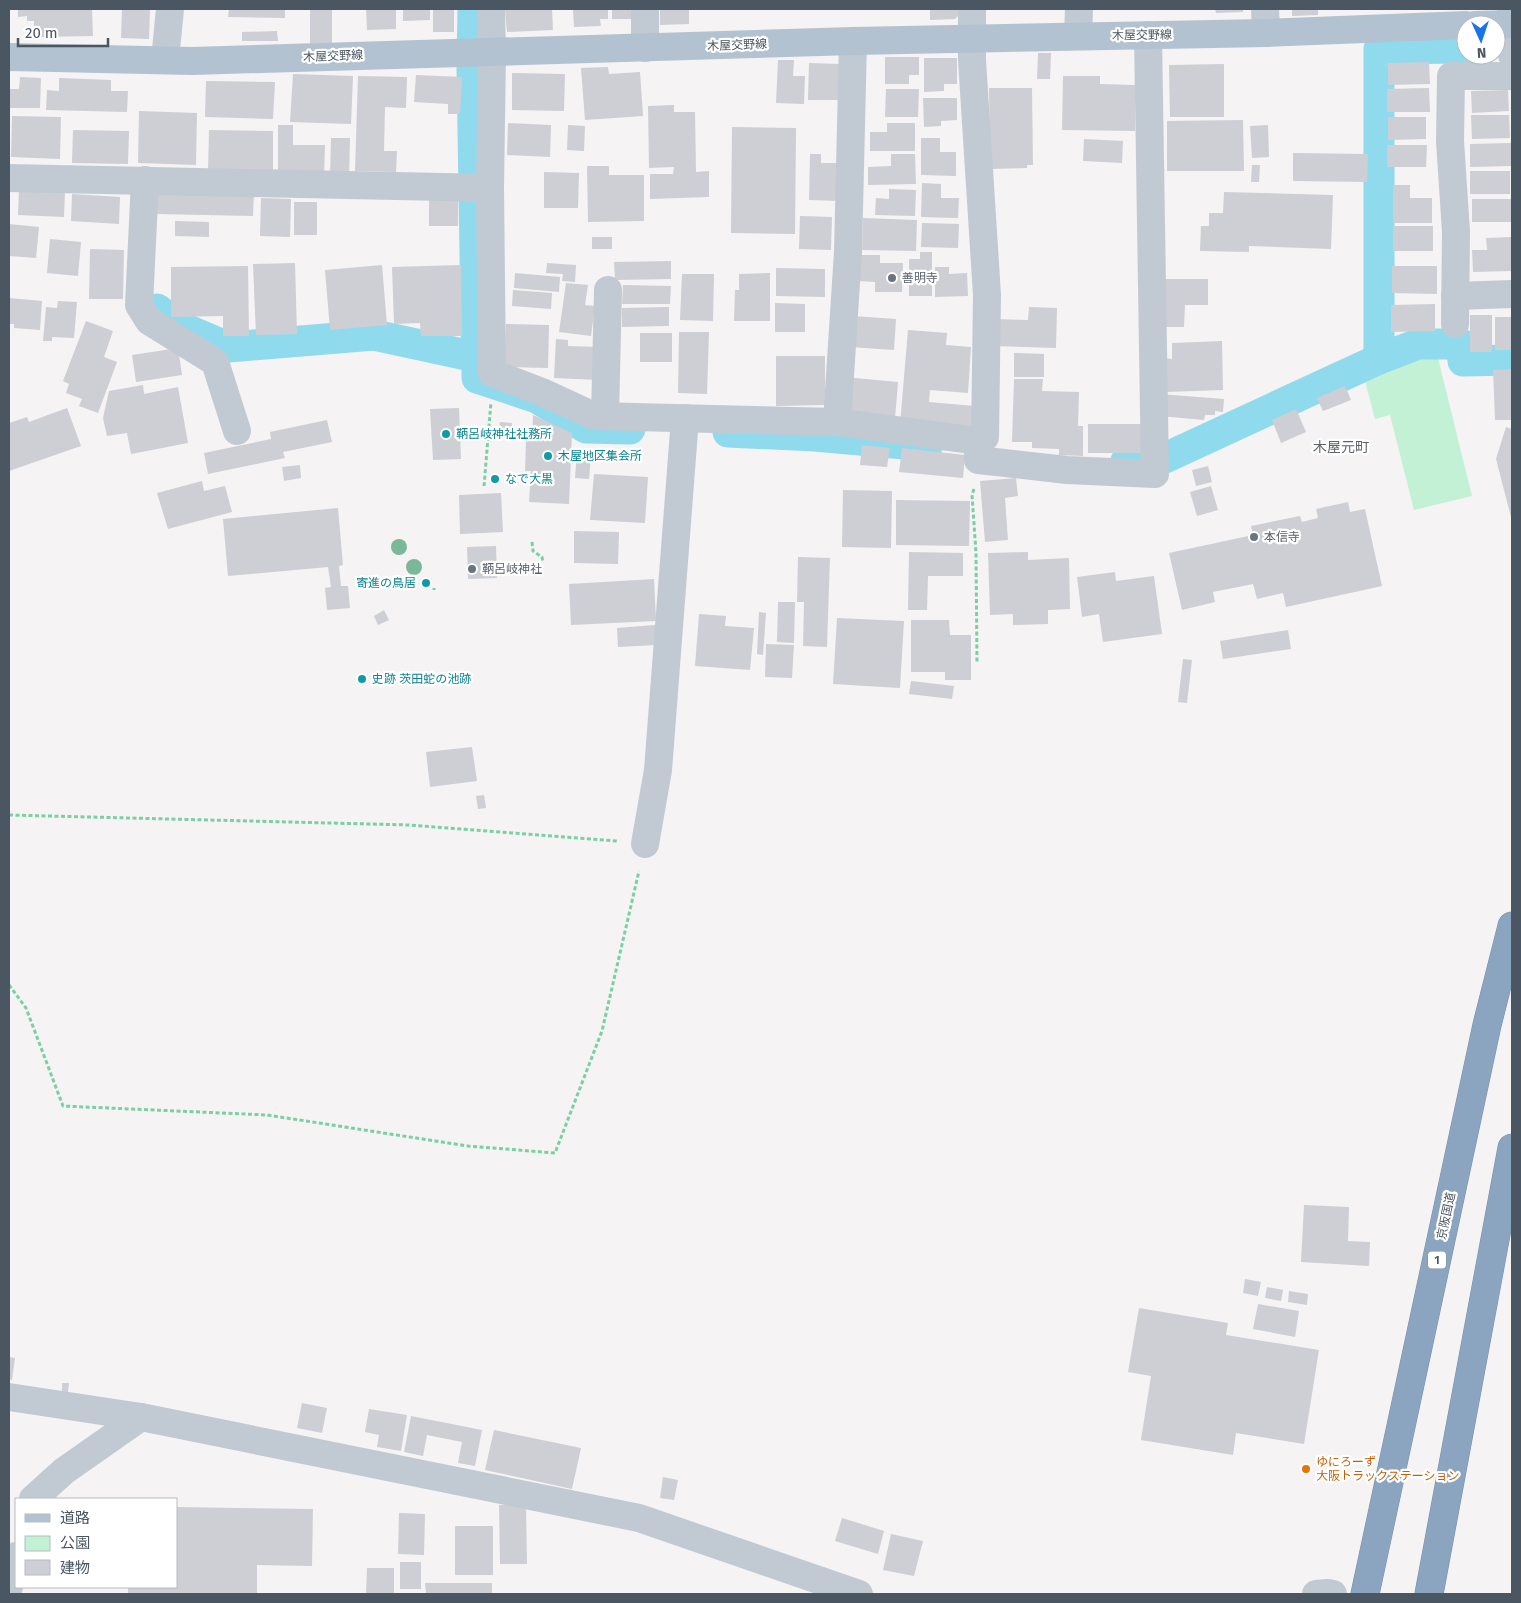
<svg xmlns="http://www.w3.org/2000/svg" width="1521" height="1603" viewBox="0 0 1521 1603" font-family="'Fira Sans','Noto Sans JP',sans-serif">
<rect width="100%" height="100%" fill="#f5f3f3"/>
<path fill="#c3f1d5" d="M1437 354 1472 496 1414 510 1390 415 1375 419 1363 373Z"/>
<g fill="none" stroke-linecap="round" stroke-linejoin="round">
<g stroke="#90daee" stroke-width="31">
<path d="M473 9 472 67 477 378 537 398 586 428 630 429"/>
<path d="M157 309 181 327 228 347 374 335 476 357"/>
<path d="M1379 359V49L1466 48"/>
<path d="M728 432 815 436 927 446"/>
<path d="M1126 461 1165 458 1379 359 1418 344H1461L1463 361 1512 360"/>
</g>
</g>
<g fill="#cdcfd5">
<path d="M18 9H92L93 36 41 37 40 26H34V21H27V16L18 17Z"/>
<path d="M122 9H150L149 39 121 38Z"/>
<path d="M229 9H285V18L228 17Z"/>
<path d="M310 9H332V43L310 44Z"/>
<path d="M366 9H396V29L367 30Z"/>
<path d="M403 9H430V20L403 21Z"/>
<rect x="433" y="9" width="21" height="23"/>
<path d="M505 9H552L553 30 507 32Z"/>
<path d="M573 9H608V19H600L601 26 574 27Z"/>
<rect x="612" y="9" width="20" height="10"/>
<path d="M660 9H689V24L660 25Z"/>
<path d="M930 9H965L955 19 930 20Z"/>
<path d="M1215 9H1243V12L1216 13Z"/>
<path d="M1292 9H1318V15L1292 16Z"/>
<path d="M277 31 278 41H242V32Z"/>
<path d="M1038 53H1051L1050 79H1037Z"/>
<path d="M885 57H919V75H909V84H885Z"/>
<path d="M924 58H957V84H944V91L924 92Z"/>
<path d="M778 60H794L793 76H805L804 104 776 103Z"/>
<path d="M1429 62 1430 84 1388 85V63Z"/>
<path d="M809 63 841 64 840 100H808Z"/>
<path d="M1224 64V117H1170L1169 65Z"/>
<path d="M608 67 609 74 640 72 643 116 585 120 581 68Z"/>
<path d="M512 73 565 74 564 111 512 110Z"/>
<path d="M293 74 353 76 351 124 290 122Z"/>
<path d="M416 75 462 77 460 114H448V104L414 102Z"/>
<path d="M358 76 407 77 406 108 385 107 384 151H397L396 172 355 171Z"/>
<path d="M1063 76H1100V84L1135 85V131L1062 130Z"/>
<path d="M20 77 41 78 40 108H9V89H19Z"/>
<path d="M59 78 111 80V91H128L127 112 46 110 47 90 59 91Z"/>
<path d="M206 81 275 82 273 119 205 117Z"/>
<path d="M989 88H1032L1033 165H1027V168L990 169Z"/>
<path d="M1429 88 1430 112H1387V89Z"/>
<path d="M886 89H919L918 117H885Z"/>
<path d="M1508 90 1509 111 1472 113 1471 91Z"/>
<path d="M923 98H957V120L941 121V126L924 127Z"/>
<path d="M674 105V112H695L696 172 709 171V197L650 199V174H673L674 167 649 168 648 106Z"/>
<path d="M139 111 197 113 196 165 138 163Z"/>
<path d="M1471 115H1509L1510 138 1472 139Z"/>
<path d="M12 116 61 117 60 159 11 157Z"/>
<path d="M1388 117H1426V139L1388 140Z"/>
<path d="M1243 120 1244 171H1167V121Z"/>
<path d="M508 123 551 125 550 157 507 155Z"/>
<path d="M887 123H915V151H870V132H887Z"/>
<path d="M278 125H293V145H325L324 176H278Z"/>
<path d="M568 125 585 126 584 151 567 150Z"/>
<path d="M1268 125 1269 157 1252 158 1250 126Z"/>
<path d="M732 127 796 128 795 234 731 233Z"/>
<path d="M73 130 129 131 128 164 72 163Z"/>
<path d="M209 130 273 131V174L208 173Z"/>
<path d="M331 138H350L349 178H330Z"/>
<path d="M921 138H940V152H956V176L921 175Z"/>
<path d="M1084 139 1123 141 1122 163 1083 161Z"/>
<path d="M1512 143V166L1470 167V144Z"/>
<path d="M1387 145H1427L1426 167H1387Z"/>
<path d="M1293 153 1368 154 1367 182 1293 181Z"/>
<path d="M810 154H821V163H839V201L809 200Z"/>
<path d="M891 154H915L916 184 868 185V167L891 166Z"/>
<path d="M1252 165H1260L1259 182H1251Z"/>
<path d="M587 166H609V175H644V221L588 222Z"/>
<rect x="1470" y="171" width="40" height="23"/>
<path d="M544 172 579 173 578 208H544Z"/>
<path d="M922 183 941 184V198H959L958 218 921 217Z"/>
<path d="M1393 185H1410V198H1432V223H1393Z"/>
<path d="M19 189 65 191 64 217 18 215Z"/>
<path d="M156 189 254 191 253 216 156 214Z"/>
<path d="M889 189 916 190 915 216 875 215 876 198 889 199Z"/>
<path d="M1224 192 1333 195 1331 249 1249 246V252L1200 251 1201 226H1209V213H1223Z"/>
<path d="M72 194 120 197 119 224 71 221Z"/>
<path d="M261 198 291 199 290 237 260 236Z"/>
<path d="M429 199 458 200V226H429Z"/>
<rect x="1472" y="199" width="40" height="23"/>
<rect x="294" y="202" width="23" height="33"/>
<path d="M800 216 832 217 831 250 799 249Z"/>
<path d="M863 218 917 220 916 251 862 250Z"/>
<path d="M175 221 209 222V237L175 236Z"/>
<path d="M922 223 959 224 958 248 921 247Z"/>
<path d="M9 224 39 227 36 258 9 256Z"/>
<rect x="1393" y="226" width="40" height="25"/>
<rect x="592" y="237" width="20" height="12"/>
<path d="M1512 237V271L1473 272 1472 250H1487L1486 238Z"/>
<path d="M50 239 81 242 78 276 47 273Z"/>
<path d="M90 249 124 250 123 299H89Z"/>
<path d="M920 252H932V296H909V259H920Z"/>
<path d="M858 255H880V263H903L902 292H875V282L858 281Z"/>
<path d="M671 261V279L615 280 614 262Z"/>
<path d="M295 263 297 334 256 335 253 264Z"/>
<path d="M547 263 576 265 575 282 562 281 563 274 546 273Z"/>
<path d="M382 265 387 325 330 330 325 270Z"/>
<path d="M461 265 462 336H421L420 323 394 324 392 267Z"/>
<path d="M248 266 249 336H223V316L171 317V267Z"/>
<path d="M1392 266H1437V294L1392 293Z"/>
<path d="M935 267H949V274L967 273 968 296 935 297Z"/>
<path d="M776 268 825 269V297L776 296Z"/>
<path d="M515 273 560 277 559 292 514 288Z"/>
<path d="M770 273V321H734L735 290H739V274Z"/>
<path d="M682 274H714L713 321 680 320Z"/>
<path d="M1161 279H1208V305H1185L1184 327H1161Z"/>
<path d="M566 283 588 285 585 305 595 306 591 336 559 332Z"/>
<path d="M623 285 671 286 670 304H622Z"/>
<path d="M513 290 552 293 551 309 512 306Z"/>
<path d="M9 298 42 301 40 330 14 328V324H9Z"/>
<path d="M58 301 77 302 74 338 52 337V341H43L46 307 57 308Z"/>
<path d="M775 303 805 304V332H775Z"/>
<path d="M1435 304V331L1391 332V305Z"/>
<path d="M669 307V326L622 327V308Z"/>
<path d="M1029 307 1057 308 1056 348 994 346 995 319 1028 320Z"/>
<rect x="1470" y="315" width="22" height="37"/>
<path d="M852 316 896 319 894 350 850 347Z"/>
<rect x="1495" y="317" width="17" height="33"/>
<path d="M86 321 113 331 104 357 117 362 98 413 79 406 82 399 66 393 69 384 63 381Z"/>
<path d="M506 324 549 325 548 368 504 367Z"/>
<path d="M908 330 947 333 946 345 971 347 968 393 930 390 929 402 974 406 972 431 900 424Z"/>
<path d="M679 332H709L707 394 678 393Z"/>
<rect x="640" y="333" width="32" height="29"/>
<path d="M556 339 568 340V346L600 347 599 380 554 378Z"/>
<path d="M1222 341 1223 390 1166 392 1165 358 1172 359V343Z"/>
<path d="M178 348 182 375 136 382 132 355Z"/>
<path d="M1014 353 1044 354V377H1014Z"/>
<path d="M776 356H825V405L776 406Z"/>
<path d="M1512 369V420H1495L1493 370Z"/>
<path d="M844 377 898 382 895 419 841 414Z"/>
<path d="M1014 379H1043L1042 391 1079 392 1078 426H1083V456L1059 455V449L1032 448V442H1012Z"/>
<path d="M143 385 144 394 178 387 188 443 131 454 127 433 107 436 103 418 109 391Z"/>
<path d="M1345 386 1351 400 1323 411 1317 398Z"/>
<path d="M1160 394 1224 399 1223 412 1215 411V415H1205L1204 420 1159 416Z"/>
<path d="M67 408 81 446 9 471V423L27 417 29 422Z"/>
<path d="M459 408 461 459 433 460 430 409Z"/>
<path d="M1296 409 1306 432 1281 443 1272 420Z"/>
<path d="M533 415 572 433 569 504 529 502 531 471H525L526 441H532Z"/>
<path d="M327 420 332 442 283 452 285 458 208 474 204 453 271 439 270 432Z"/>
<path d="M500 422 512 423 511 437 498 435Z"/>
<rect x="1088" y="424" width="55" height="29"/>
<path d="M1506 427 1512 429V521L1496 459Z"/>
<path d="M862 445 890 448 887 467 860 465Z"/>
<path d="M902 448 965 455 963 478 899 472Z"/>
<path d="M577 452 591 454 589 479 575 478Z"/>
<path d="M300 465 301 478 284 481 282 467Z"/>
<path d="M1208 466 1212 482 1196 486 1192 470Z"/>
<path d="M594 474 648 477 645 523 590 520Z"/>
<path d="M1016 478 1018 496 1005 498 1008 540 985 542 980 481Z"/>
<path d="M202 481 204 491 225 486 232 512 168 529 157 493Z"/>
<path d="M1211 486 1218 510 1197 516 1190 492Z"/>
<path d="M843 490 892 491 891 548 842 547Z"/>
<path d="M501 493 503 532 460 534 459 495Z"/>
<path d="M896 500 970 501 969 546 896 545Z"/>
<path d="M1348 502 1350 512 1365 509 1382 586 1286 607 1283 593 1257 599 1253 584 1213 592 1215 602 1182 610 1169 553 1253 535 1251 526 1300 516 1302 522 1318 518 1316 509Z"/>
<path d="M338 508 343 565 339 566 341 586H348L350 608 327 610 325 588 331 587 328 567 228 576 223 519Z"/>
<path d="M574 531 619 532 618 564 574 563Z"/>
<path d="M496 546 497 578 468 579 467 547Z"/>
<path d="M909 552 963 553V576H928L927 610H908Z"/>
<path d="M1028 552V560L1069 558 1070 609 1048 610V624L1013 625V614L990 615 988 553Z"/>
<path d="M798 557 830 558 827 647 803 646 804 602H797Z"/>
<path d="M1115 572 1116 581 1154 576 1162 634 1103 642 1099 614 1082 617 1077 577Z"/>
<path d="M654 579 656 621 571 625 569 584Z"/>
<path d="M778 602H795L794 643 777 642Z"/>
<path d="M384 610 389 620 378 625 374 616Z"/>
<path d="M759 612 766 613 763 655 757 654Z"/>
<path d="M699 614 726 616 725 626 754 628 750 670 695 666Z"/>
<path d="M837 618 904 621 900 688 833 684Z"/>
<path d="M911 620H949L950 635H971V680H945V672H911Z"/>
<path d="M655 625 656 645 618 647 617 628Z"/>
<path d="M1288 630 1291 649 1223 659 1220 641Z"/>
<path d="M766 644 794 645 792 678 765 677Z"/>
<path d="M1183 659 1192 660 1187 703 1178 702Z"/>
<path d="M911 681 954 686 952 699 909 694Z"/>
<path d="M472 747 477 781 430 787 426 752Z"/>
<path d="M484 795 486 808 478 809 476 796Z"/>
<path d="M1304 1205 1349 1207 1348 1241 1370 1242 1369 1266 1301 1262Z"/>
<path d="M1245 1279 1261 1282 1258 1296 1243 1293Z"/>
<path d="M1267 1287 1283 1290 1281 1301 1265 1298Z"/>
<path d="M1289 1291 1308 1294 1307 1305 1288 1302Z"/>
<path d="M1258 1304 1299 1311 1295 1337 1253 1329Z"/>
<path d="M1139 1308 1228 1323 1226 1335 1319 1350 1304 1444 1236 1433 1233 1455 1141 1440 1151 1376 1128 1372Z"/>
<path d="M9 1357 15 1358 12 1380 9 1379Z"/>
<path d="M62 1383H69L68 1392H62Z"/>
<path d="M302 1403 327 1408 322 1433 297 1428Z"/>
<path d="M369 1409 407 1415 401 1451 377 1447 379 1435 365 1432Z"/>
<path d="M411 1416 482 1430 475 1466 458 1463 462 1442 427 1435 423 1456 404 1452Z"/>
<path d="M494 1430 581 1448 572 1489 485 1470Z"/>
<path d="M663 1477 678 1480 674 1500 660 1498Z"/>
<path d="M499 1505H526L527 1564H500Z"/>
<path d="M176 1507 313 1509 312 1566 257 1565V1594H128V1587H176Z"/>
<path d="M399 1513 425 1514 424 1555 398 1554Z"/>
<path d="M842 1518 884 1531 878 1554 835 1541Z"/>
<rect x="455" y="1526" width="38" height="49"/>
<path d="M891 1534 923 1541 914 1576 883 1570Z"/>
<rect x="400" y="1562" width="21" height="27"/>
<path d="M367 1568H394V1594H366Z"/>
<path d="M425 1583H492V1594H426Z"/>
</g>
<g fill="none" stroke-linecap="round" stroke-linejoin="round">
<defs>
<g id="highway">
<path d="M1365 1594 1487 1025 1512 926"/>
<path d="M1429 1594 1512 1148"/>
</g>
</defs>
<use href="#highway" stroke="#7690ad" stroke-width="29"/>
<g stroke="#7ad0a6" stroke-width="3" stroke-dasharray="4 2.5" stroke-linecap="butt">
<path d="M484 486 491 402"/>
<path d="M974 489 972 495 976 553 977 663"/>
<path d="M532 542 533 551 542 557 543 563"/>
<path d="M434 588V590"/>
<path d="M9 815 409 825 617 841"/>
<path d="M9 985 26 1008 63 1106 267 1115 468 1146 555 1153 602 1031 639 871"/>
</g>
<g stroke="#c1cad2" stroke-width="28">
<path d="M491 9 492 52 490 188 492 373 542 392 594 416 837 422 978 441"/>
<path d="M645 9V48"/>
<path d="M972 9V60L987 295 985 437 978 441V460L1067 470 1155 474 1148 35"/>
<path d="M1265 9 1266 33"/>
<path d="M1511 9 1512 55"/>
<path d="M1078 36 1079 9"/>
<path d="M165 60 170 9"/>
<path d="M9 178 490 188"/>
<path d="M145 180 139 305 149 321 215 362 237 431"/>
<path d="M1455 296 1512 294"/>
<path d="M1455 324 1456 232 1450 141 1451 76H1512"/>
<path d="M605 416 608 290"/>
<path d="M837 422 848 252 853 41"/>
<path d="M645 844 658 770 685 418"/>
<path d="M9 1397 141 1417 639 1518 859 1594"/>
<path d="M33 1499 64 1471 141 1417"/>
<path d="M9 1587 16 1556"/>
<path d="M1316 1594 1328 1593 1333 1594"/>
</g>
<g stroke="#b3c2d1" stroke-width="28">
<path d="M1475 25 1512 24"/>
<path d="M9 57 192 61 853 41 1266 33 1466 25"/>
</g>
<use href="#highway" stroke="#8ba5c1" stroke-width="28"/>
</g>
<g fill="#7bb799">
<circle cx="399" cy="547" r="8"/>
<circle cx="414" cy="567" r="8"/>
</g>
<g fill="#6b7280" stroke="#fff" stroke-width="2">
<circle cx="892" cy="278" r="5"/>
<circle cx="1254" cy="537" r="5"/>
<circle cx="472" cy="569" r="5"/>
</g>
<g fill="#0f9aa8" stroke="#fff" stroke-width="2">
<circle cx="446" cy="434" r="5"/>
<circle cx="548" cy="456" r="5"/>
<circle cx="495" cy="479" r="5"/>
<circle cx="426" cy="583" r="5"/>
<circle cx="362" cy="679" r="5"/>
</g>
<circle fill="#e8710a" stroke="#fff" stroke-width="2" cx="1306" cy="1469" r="5"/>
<g text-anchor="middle" stroke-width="4.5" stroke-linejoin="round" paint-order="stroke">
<rect fill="#fff" stroke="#808990" stroke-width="1" x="1428" y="1251.5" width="18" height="17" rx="4"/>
<g font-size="11" font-weight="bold" fill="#4a5661">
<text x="1437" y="1264">1</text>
</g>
<g font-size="12" fill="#4a5661" stroke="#fff">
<text transform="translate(1142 35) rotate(-1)" y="4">木屋交野線</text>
<text transform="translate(737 45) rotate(-2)" y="4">木屋交野線</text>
<text transform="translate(333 56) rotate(-2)" y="4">木屋交野線</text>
<text transform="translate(1446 1216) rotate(-78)" y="4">京阪国道</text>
</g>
<g font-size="12" fill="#5b616d" stroke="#fff" text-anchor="start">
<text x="902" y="282">善明寺</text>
<text x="1264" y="541">本信寺</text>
<text x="482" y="573">鞆呂岐神社</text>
</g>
<g font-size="12" fill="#0d838f" stroke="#fff" text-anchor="start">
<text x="456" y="438">鞆呂岐神社社務所</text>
<text x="558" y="460">木屋地区集会所</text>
<text x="505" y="483">なで大黒</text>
<text x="416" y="587" text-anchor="end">寄進の鳥居</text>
<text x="372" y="683">史跡 茨田蛇の池跡</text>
</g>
<g font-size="12" fill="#c56008" stroke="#fff" text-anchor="start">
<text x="1316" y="1466">ゆにろーず<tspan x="1316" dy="14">大阪トラックステーション</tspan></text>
</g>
<g font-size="14" fill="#5f6368" stroke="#fff">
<text x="1341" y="452">木屋元町</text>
</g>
</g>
<rect width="1521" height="1603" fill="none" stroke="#4a5661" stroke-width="20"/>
<rect x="15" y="1498" width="162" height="90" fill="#ffffff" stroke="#b7bbc0"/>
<rect x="25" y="1514" width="25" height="8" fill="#b3c2d1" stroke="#b7bbc0"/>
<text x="60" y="1523" font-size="15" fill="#4a5661">道路</text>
<rect x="25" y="1536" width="25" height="15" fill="#c3f1d5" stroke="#b7bbc0"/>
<text x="60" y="1548" font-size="15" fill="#4a5661">公園</text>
<rect x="25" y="1560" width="25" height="15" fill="#cdcfd5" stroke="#b7bbc0"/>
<text x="60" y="1573" font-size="15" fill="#4a5661">建物</text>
<g transform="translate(1481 40) rotate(177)"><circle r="24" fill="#ffffff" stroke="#b7bbc0"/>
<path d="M0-4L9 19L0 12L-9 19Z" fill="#1a73e8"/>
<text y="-8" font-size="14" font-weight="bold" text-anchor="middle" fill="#4a5661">N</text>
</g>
<path d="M18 38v8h90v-8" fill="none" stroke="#4a5661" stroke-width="2.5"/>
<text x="25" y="38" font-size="15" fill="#4a5661" stroke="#ffffff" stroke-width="4" paint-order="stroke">20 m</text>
</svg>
